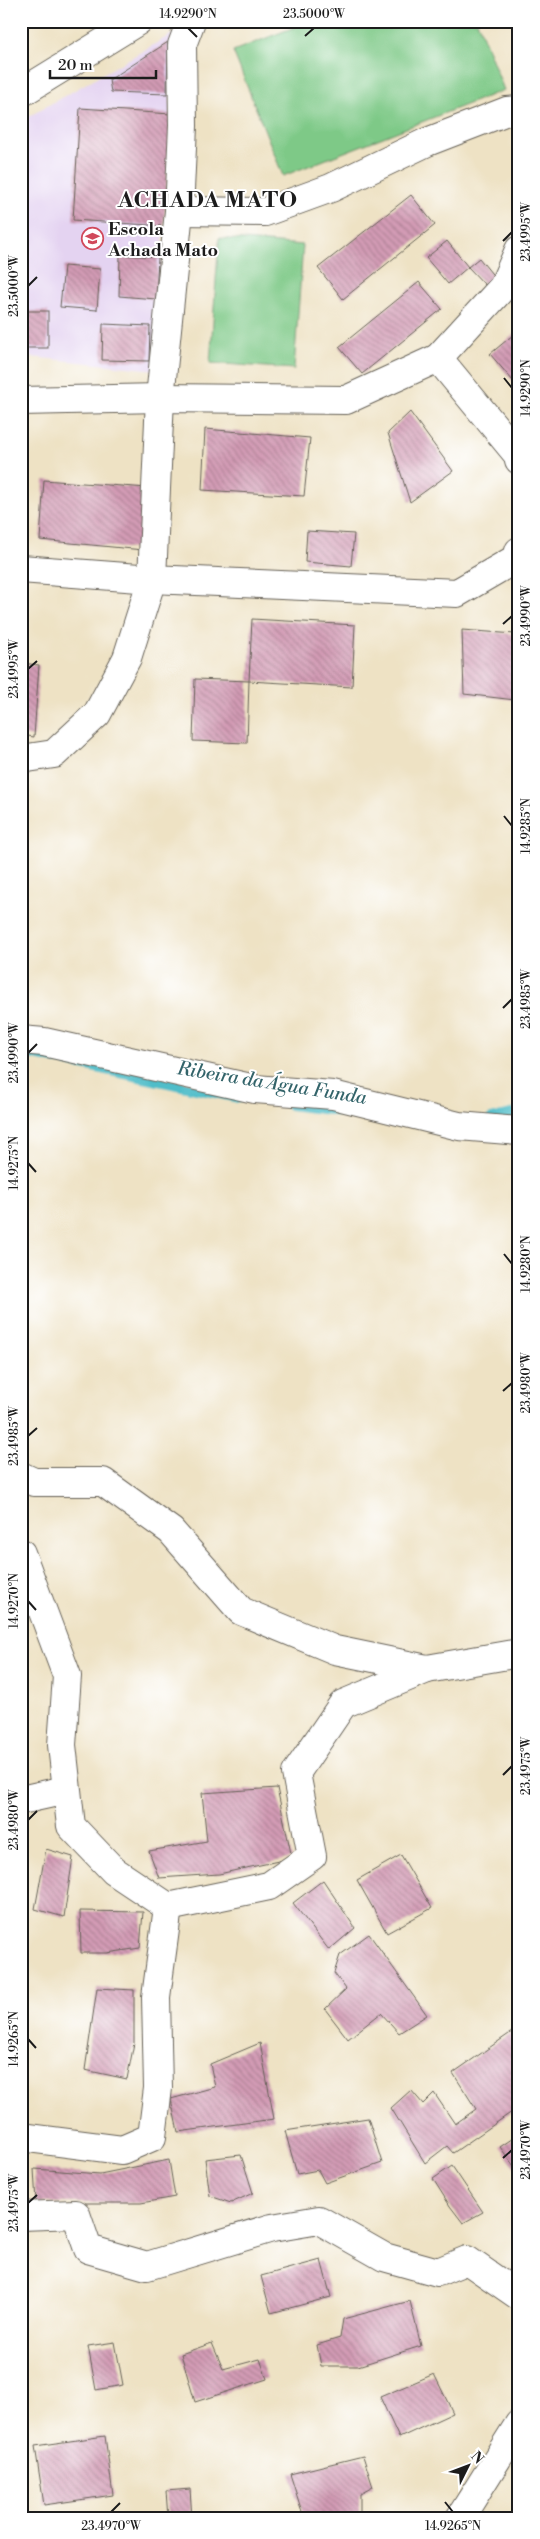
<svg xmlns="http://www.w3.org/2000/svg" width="540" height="2539" viewBox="0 0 540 2539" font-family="'Libre Bodoni',serif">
<defs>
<pattern id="building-back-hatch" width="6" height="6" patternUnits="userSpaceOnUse" patternTransform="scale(1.25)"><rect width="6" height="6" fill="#d39bb5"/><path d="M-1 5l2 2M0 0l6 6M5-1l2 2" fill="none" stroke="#aa7e92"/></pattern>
</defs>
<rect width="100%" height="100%" fill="#fff"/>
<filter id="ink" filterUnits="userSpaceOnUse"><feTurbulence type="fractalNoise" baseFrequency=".02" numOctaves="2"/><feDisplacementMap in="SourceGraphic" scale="10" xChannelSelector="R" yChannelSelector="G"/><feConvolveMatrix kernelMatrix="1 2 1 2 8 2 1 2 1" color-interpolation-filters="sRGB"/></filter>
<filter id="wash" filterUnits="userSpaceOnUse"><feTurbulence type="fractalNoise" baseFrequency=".0096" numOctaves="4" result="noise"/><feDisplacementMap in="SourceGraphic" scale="20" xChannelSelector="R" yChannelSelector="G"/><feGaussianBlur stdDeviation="1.12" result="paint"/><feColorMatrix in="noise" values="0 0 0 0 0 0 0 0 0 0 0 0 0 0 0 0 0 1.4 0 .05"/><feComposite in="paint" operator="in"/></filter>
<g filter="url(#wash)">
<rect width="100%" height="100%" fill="#eee2c4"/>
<path fill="#e4d3f1" d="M174 33 156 370 21 356V121Z"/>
<g fill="#7ec987" stroke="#4d7252">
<path d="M310 21H477L504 90 283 176 233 51Z"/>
<path d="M219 238 303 245 294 369 210 363Z"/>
</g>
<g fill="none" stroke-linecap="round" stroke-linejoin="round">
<g stroke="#50bdc9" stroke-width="10">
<path d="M21 1052 239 1098"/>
<path d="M290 1105 355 1113"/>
<path d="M491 1119 519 1112"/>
</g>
</g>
<g id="blocks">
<g fill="url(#building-back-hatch)">
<path d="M168 42 167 94 111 92 109 80Z"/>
<path d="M80 108 171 114 164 226 73 220Z"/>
<path d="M411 195 435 225 343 299 318 268Z"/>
<path d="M447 241 468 267 448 284 426 258Z"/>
<path d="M120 255 158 257 156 299 119 296Z"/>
<path d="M479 258 496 279 487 287 468 267Z"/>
<path d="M64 266 100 269 97 310 60 307Z"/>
<path d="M419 282 442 309 362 374 339 347Z"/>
<rect x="21" y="311" width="27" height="37"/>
<path d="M103 324 150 326 149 361 102 360Z"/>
<path d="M519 330V388L490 354Z"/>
<path d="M410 412 453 471 410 502 388 433Z"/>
<path d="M205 429 310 438 304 496 202 490Z"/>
<path d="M44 480 147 488 143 550 40 540Z"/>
<path d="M307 531 354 534 351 566 305 562Z"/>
<path d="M252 619 355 625 352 687 249 681Z"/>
<path d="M462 630 515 634V700L464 694Z"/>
<path d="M21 663 39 665 34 737 21 735Z"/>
<path d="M195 679 249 681 247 743 193 741Z"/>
<path d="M518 726H519V763L513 762Z"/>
<path d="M277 1788 292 1858 219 1874 159 1878 149 1851 207 1841 202 1793Z"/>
<path d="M46 1849 73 1857 64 1917 35 1909Z"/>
<path d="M401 1855 432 1908 387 1933 357 1880Z"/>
<path d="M323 1880 355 1928 329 1950 293 1903Z"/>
<path d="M80 1911 143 1912 140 1948 107 1953H81Z"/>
<path d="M369 1934 427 2015 399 2033 381 2013 348 2039 325 2009 346 1989 334 1973 340 1955Z"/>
<path d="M97 1988 134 1990V2043L127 2079 85 2070Z"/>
<path d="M519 2027V2107L453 2153 447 2146 425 2163 391 2108 411 2090 423 2104 434 2093 455 2124 476 2109 453 2073Z"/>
<path d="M260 2043 274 2119 178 2132 171 2099 215 2087 210 2064Z"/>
<path d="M368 2118 382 2163 325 2183 318 2170 297 2174 285 2131Z"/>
<path d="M519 2134V2173L500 2147Z"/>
<path d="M241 2155 253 2193 231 2203 210 2196 205 2159Z"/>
<path d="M169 2160 175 2197 141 2203H36L34 2169 100 2174Z"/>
<path d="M452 2166 483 2212 463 2223 450 2206 433 2179Z"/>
<path d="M321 2260 331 2297 271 2313 261 2276Z"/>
<path d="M410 2301 421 2346 358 2366H321L317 2345 340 2338 343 2319Z"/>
<path d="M115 2342 123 2385 96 2390 88 2346Z"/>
<path d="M212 2343 223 2369 260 2359 267 2379 195 2402 181 2354Z"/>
<path d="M434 2374 453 2413 399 2438 380 2397Z"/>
<path d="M105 2436 113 2495 44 2505 35 2446Z"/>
<path d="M363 2456 373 2487 360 2494V2518H304L290 2474Z"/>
<path d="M190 2489 192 2518H168L166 2491Z"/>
</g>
</g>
</g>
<g filter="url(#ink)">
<use href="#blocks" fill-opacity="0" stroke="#666157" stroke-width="1"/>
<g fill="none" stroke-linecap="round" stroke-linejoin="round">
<defs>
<g id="minor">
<path d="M191 21 182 45 183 126 179 211 160 398 152 579 457 593 517 558 519 551"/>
<path d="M21 93 138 21"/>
<path d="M179 211 265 212 331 188 427 142 507 111 519 110"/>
<path d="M519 250 503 287 438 358 518 455 519 460"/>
<path d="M21 401 160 398 346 400 438 358"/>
<path d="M21 569 152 579 127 658 97 714 54 754 21 759"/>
<path d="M21 1040 44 1042 255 1089 333 1095 459 1126 519 1131"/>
<path d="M21 1476 34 1482H103L171 1531 241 1611 335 1650 427 1669 519 1653"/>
<path d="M21 1553 67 1676 62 1745 71 1826 114 1871 168 1907 269 1886 312 1856 296 1773 343 1704 427 1669"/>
<path d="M21 1800 66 1790"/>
<path d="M21 2137 122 2150 152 2137 158 2088 156 1997 168 1907"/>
<path d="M21 2216 76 2214 88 2249 147 2266 272 2228 319 2220 384 2257 438 2272 467 2260 519 2296"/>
<path d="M460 2518 519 2424"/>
</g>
</defs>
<use href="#minor" stroke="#666157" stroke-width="30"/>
<use href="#minor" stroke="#fff" stroke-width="28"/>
</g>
</g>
<path fill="none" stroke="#1c1c1c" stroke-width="2" d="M188 28 197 37M305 36 314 28M503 241 512 232M28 286 37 277M504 378 512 388M503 624 512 616M28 669 37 661M504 816 512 826M503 1008 512 999M28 1053 37 1044M28 1163 36 1172M504 1254 512 1264M503 1391 512 1383M28 1436 37 1428M28 1601 36 1610M503 1775 512 1766M28 1820 37 1811M28 2039 36 2048M503 2158 512 2150M28 2203 37 2195M445 2502 453 2512M111 2512 120 2503"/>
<defs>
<symbol id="school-ring" viewBox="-11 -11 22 22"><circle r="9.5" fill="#fff" stroke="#d1495b" stroke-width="1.5"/><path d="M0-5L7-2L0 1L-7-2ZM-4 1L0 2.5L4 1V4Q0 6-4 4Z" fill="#d1495b"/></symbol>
</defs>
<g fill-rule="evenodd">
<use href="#school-ring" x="80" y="226" width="25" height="25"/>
</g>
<g text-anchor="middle" stroke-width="4" stroke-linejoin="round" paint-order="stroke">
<g font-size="18" font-weight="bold" fill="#1c1c1c" stroke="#fff" text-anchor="start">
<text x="108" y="235">Escola<tspan x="108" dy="21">Achada Mato</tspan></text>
</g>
<g font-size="19" font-style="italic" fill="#33646a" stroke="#fff">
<text transform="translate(272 1082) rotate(9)" y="7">Ribeira da Água Funda</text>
</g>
<g font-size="22" font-weight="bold" letter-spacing="1" fill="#1c1c1c" stroke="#fff">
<text x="208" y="207">ACHADA MATO</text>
</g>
</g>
<rect width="540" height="2539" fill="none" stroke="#fff" stroke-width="55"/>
<g transform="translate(468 2466) rotate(48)" stroke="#ffffff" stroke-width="4" paint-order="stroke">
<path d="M0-4L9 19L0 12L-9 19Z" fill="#1c1c1c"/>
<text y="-8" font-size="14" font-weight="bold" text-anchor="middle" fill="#1c1c1c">N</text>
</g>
<path d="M50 70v8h106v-8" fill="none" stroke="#1c1c1c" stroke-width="2.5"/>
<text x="58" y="70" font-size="15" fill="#1c1c1c" stroke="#ffffff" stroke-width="4" paint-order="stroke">20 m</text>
<rect x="28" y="28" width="484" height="2484" fill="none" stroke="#1c1c1c" stroke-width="2"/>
<g font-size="12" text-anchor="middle" fill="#1c1c1c">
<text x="188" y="18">14.9290°N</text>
<text x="314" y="18">23.5000°W</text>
<text transform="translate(526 232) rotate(-90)" y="4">23.4995°W</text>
<text transform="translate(14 286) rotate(-90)" y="4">23.5000°W</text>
<text transform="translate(526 388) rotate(-90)" y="4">14.9290°N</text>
<text transform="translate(526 616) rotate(-90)" y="4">23.4990°W</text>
<text transform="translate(14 669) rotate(-90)" y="4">23.4995°W</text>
<text transform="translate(526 826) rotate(-90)" y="4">14.9285°N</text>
<text transform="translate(526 999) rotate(-90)" y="4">23.4985°W</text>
<text transform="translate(14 1053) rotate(-90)" y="4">23.4990°W</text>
<text transform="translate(14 1163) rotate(-90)" y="4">14.9275°N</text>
<text transform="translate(526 1264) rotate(-90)" y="4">14.9280°N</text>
<text transform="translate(526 1383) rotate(-90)" y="4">23.4980°W</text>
<text transform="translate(14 1436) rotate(-90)" y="4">23.4985°W</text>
<text transform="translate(14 1601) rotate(-90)" y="4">14.9270°N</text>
<text transform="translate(526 1766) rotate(-90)" y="4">23.4975°W</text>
<text transform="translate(14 1820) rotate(-90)" y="4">23.4980°W</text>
<text transform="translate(14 2039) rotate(-90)" y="4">14.9265°N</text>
<text transform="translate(526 2150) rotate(-90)" y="4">23.4970°W</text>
<text transform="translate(14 2203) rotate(-90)" y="4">23.4975°W</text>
<text x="111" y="2530">23.4970°W</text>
<text x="453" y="2530">14.9265°N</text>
</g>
</svg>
